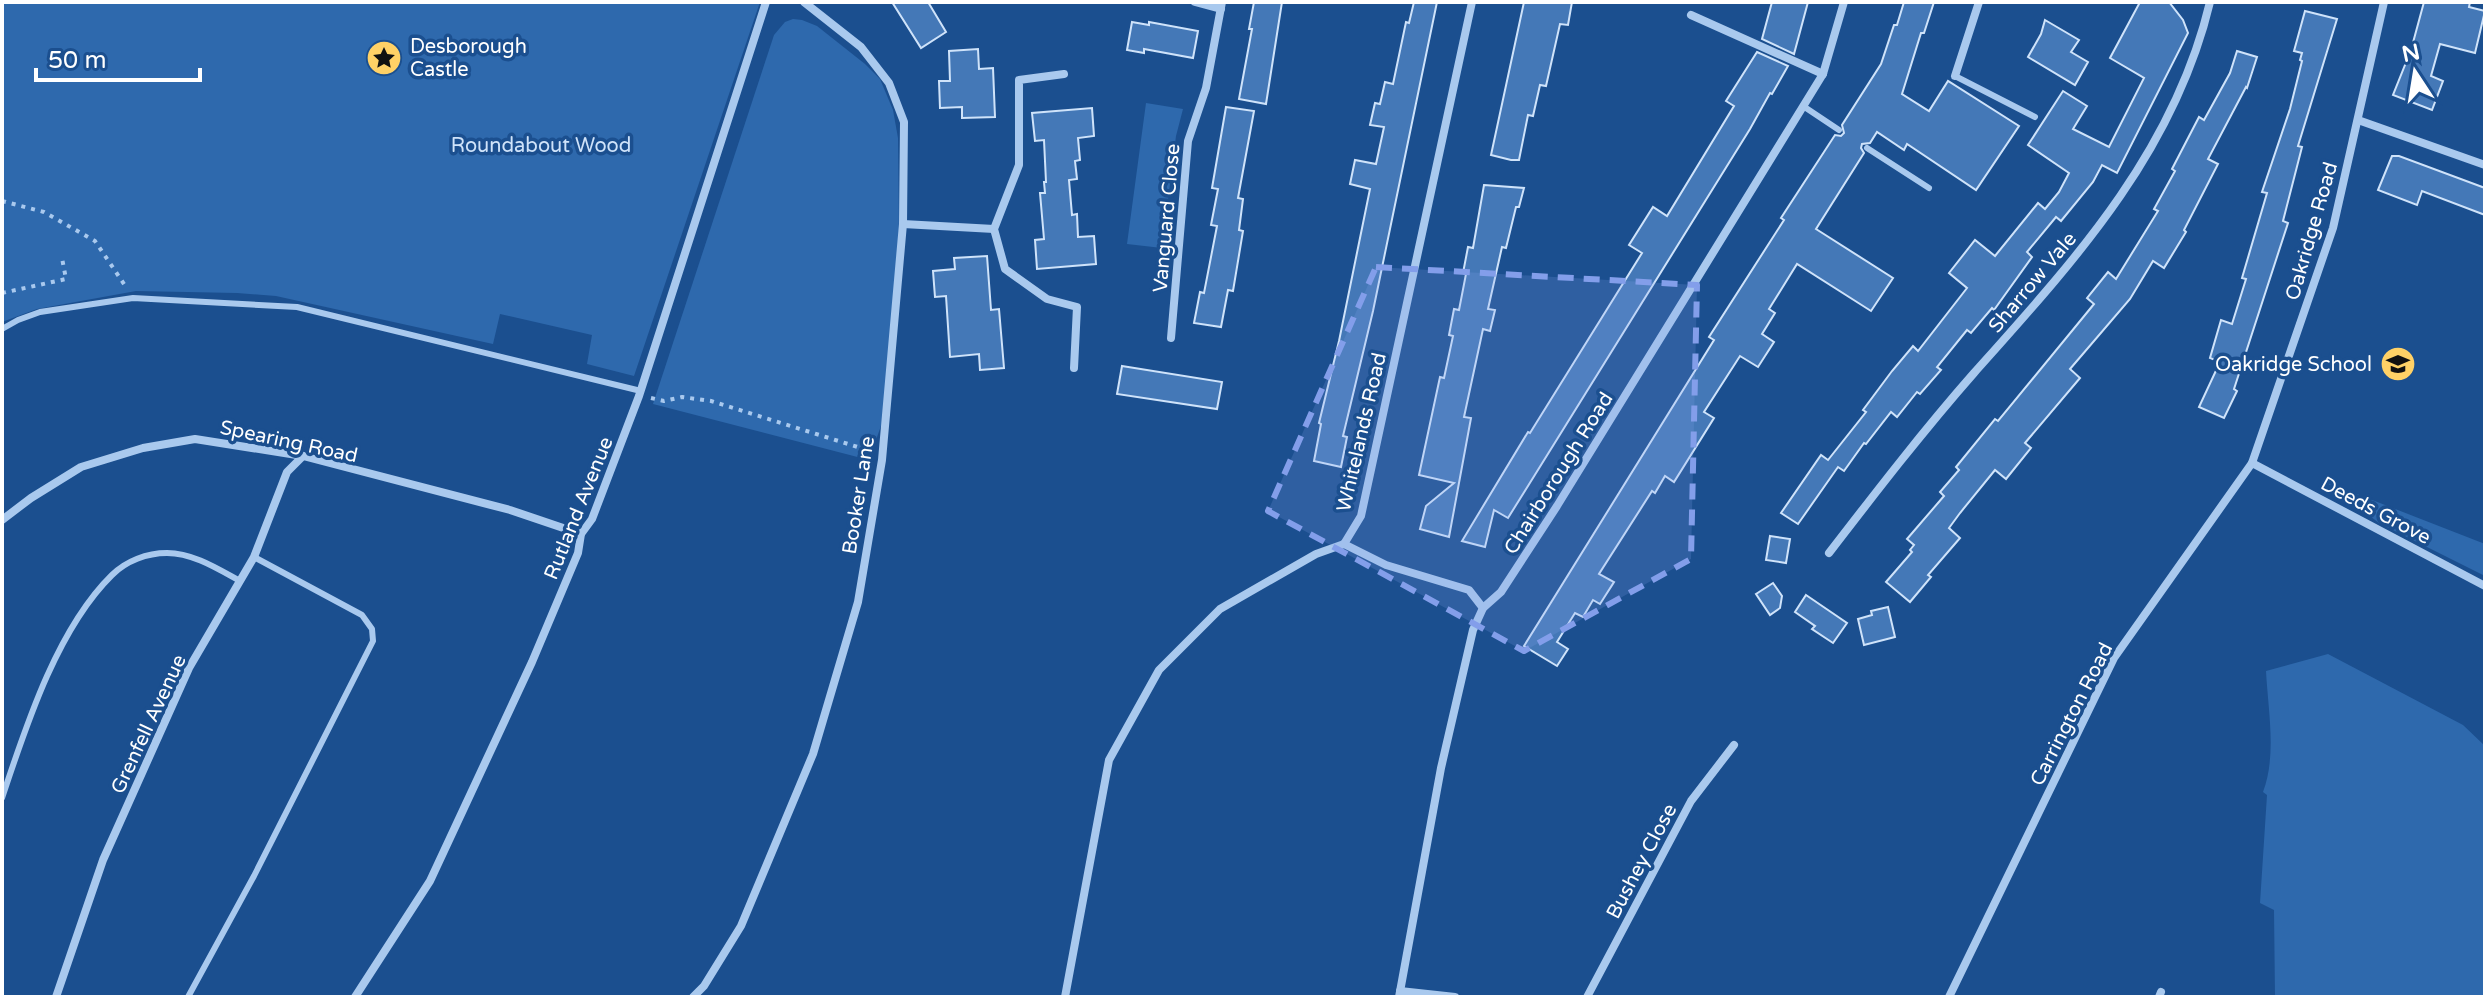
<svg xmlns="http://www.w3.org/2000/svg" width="2487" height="999" viewBox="0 0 2487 999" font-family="'Varela Round',sans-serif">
<rect width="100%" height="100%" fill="#1b4f8f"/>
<g fill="#2e69ad">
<path d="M2 2H760L634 376 587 364 592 335 500 314 493 344 276 296 237 293 136 291 37 309 2 322Z"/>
<path d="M793 19 802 20 817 26 865 64 880 79 893 110 898 138 899 230 883 420 869 460 653 404 774 35 785 22Z"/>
<path d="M1146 103 1183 109 1176 136 1162 248 1127 244Z"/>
<path d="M2326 482 2485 544V576L2379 523Z"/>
<path d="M2328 654 2463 725 2485 746V997H2275L2274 910 2260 903 2267 795 2263 792C2277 755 2268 710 2266 671Z"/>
</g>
<g fill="#4478b7" stroke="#cfe3fa" stroke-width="2">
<path d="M892 2H928L946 32 921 48Z"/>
<path d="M1254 2H1282L1266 104 1239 99 1252 29H1249Z"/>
<path d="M1414 2H1437L1373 311 1343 436 1347 437 1341 467 1314 461 1321 424 1319 423 1339 341 1370 189 1350 184 1355 160 1376 164 1384 127 1370 125 1375 103 1380 104 1385 82 1393 84 1406 22 1409 23Z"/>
<path d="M1524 2H1572L1568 25 1560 24 1546 86 1540 85 1533 116 1528 115 1519 160H1511L1491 155Z"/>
<path d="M1772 2H1808L1794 54 1762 39Z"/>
<path d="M1904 2H1934L1924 33H1921L1902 94 1929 111 1948 81 2019 126 1976 190 1907 144 1904 150 1877 132 1870 143 1862 144 1861 148 1864 153 1816 229 1893 278 1871 311 1797 264 1769 309 1775 313 1762 334 1774 342 1758 367 1740 356 1704 412 1714 418 1674 482 1665 476 1655 493 1652 491 1599 574 1614 582 1600 604 1593 600 1583 617 1575 613 1557 642 1568 649 1557 666 1524 646 1714 340 1709 337 1784 220 1781 218 1835 135 1841 136 1844 133 1842 125 1881 64 1894 25H1897Z"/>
<path d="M2140 2H2169L2183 20 2188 33 2117 173 2102 165 2093 182 2061 221 2056 217 2027 252 2032 257 1994 310 1992 308 1971 333 1967 330 1937 367 1941 370 1920 394 1917 392 1897 417 1891 412 1866 444 1864 443 1844 471 1838 467 1798 524 1781 513 1821 455 1828 460 1866 412 1863 410 1892 371 1913 346 1918 351 1967 288 1949 273 1975 240 1995 256 2038 203 2045 209 2059 192 2069 173 2028 145 2063 91 2087 106 2073 129 2109 147 2144 78 2110 58Z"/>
<path d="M2424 2H2470L2469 7 2485 11 2475 53 2440 44 2431 76 2443 81 2432 110 2393 95 2411 50Z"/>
<path d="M2305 11 2337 19 2298 146 2302 147 2283 221 2288 223 2234 389 2237 391 2224 418 2199 407 2220 362 2210 358 2221 320 2232 324 2246 279 2242 278 2267 193 2262 192 2290 109 2302 61 2300 60 2302 53 2294 51Z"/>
<path d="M2045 20 2079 40 2071 52 2088 62 2075 85 2028 57 2041 34Z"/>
<path d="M1132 22 1149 25V22L1198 31 1193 58 1144 49V53L1127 50Z"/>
<path d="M978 49 979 69 993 68 995 117 962 118V107L940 108 939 81H950L949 51Z"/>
<path d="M2237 51 2257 57 2247 88 2246 87 2208 159 2218 164 2184 230 2186 232 2164 268 2153 261 2130 299 2070 369 2080 378 2025 443 2031 448 2006 479 1995 470 1960 513 1949 528 1960 538 1928 575 1931 577 1910 602 1886 582 1912 552 1910 550 1914 545 1907 539 1944 496 1940 492 1959 470 1956 467 1995 419 1998 421 2094 304 2087 298 2108 272 2116 279 2158 211 2154 209 2175 171 2172 169 2199 117 2204 120 2230 73Z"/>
<path d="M1757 52 1788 66 1772 94 1770 93 1750 129 1508 518 1494 510 1485 547 1462 541 1528 432 1530 433 1642 253 1629 245 1653 207 1667 216 1734 106 1726 101Z"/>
<path d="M1226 107 1254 111 1238 198 1243 199 1239 230 1243 231 1233 291 1228 290 1221 327 1194 323 1200 292 1204 293 1217 226 1211 225 1218 189 1212 188Z"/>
<path d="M1092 108 1094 136 1078 138 1080 160 1075 161 1077 179 1069 180 1072 215 1077 214 1078 237 1094 236 1096 264 1037 269 1035 240 1044 239 1040 193H1045L1044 182H1046L1044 140 1035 141 1032 113Z"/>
<path d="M2392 156H2399L2485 188V215L2422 191 2417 205 2378 190Z"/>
<path d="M1484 185 1524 188 1519 207H1516L1506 248 1502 247 1488 309 1495 310 1490 331 1483 329 1464 417 1471 418 1449 537 1420 529 1426 506 1454 483 1419 475 1440 377 1444 378 1453 336 1449 335 1454 309 1459 310 1466 274 1463 273 1468 247 1473 248Z"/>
<path d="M987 256 991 310 999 309 1004 368 980 370 979 354 950 357 946 296 935 297 933 271 955 269 954 258Z"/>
<path d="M1122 366 1222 382 1217 409 1117 394Z"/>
<path d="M1770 536 1790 539 1786 563 1766 560Z"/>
<path d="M1773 583 1782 596 1780 608 1770 615 1756 594Z"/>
<path d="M1806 595 1847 623 1833 643 1812 629 1815 626 1795 612Z"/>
<path d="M1888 607 1895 637 1864 645 1858 619 1872 615 1871 611Z"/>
</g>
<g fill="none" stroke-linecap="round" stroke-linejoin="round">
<g stroke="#a9c9ee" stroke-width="4" stroke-dasharray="4 6" stroke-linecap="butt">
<path d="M2 201 44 212 95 241 126 287"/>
<path d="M2 293 66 279 62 258"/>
<path d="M651 398 664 401 682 397 711 401 861 448 860 454 868 456"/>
</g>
<g stroke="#a9c9ee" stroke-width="6">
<path d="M1955 76 2035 117"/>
<path d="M1803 106 1839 130"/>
<path d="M1867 148 1929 188"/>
<path d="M2 329 18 320 40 312 133 298 297 307 641 391"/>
<path d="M2 798C26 726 57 629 112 575 126 561 147 553 167 553 193 553 218 569 240 581"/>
<path d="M188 997 254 876 373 641 372 629 362 615 254 557"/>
</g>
<g stroke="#a9c9ee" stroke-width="8">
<path d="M1195 2 1221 9"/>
<path d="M1691 15 1823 74"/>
<path d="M1064 74 1019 80V165L994 229 1005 269 1047 299 1077 307 1074 368"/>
<path d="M1955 76 1979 2"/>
<path d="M2358 120 2485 165"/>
<path d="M903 224 994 229"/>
<path d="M1171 338 1188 141 1206 88 1222 2"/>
<path d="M2252 463 2485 586"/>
<path d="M2 520 31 498 81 467 143 448 195 439 303 456 510 510 581 534"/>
<path d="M1344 544 1386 565 1469 590 1483 608"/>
<path d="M1829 553C1876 492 1923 431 1974 373 2074 261 2174 153 2210 2"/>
<path d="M1400 991 1455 997"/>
<path d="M56 997 103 860 189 668 254 557 287 472 303 456"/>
<path d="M355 997 430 881 532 662 578 553 581 534 592 519 639 396 766 2"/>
<path d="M693 997 704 986 741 926 813 754 858 602 882 460 903 224 904 122 889 83 861 47 804 2"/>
<path d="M1065 997 1109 760 1159 670 1220 609 1316 554 1344 544 1361 516 1472 2"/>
<path d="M1399 997 1441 768 1473 630 1483 608 1501 592 1557 506 1823 74 1844 2"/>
<path d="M1587 997 1691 801 1734 745"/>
<path d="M1949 997 2114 658 2252 463 2333 228 2384 2"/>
<path d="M2159 997 2161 992"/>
</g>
</g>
<path fill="#839eea" fill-opacity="0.2" stroke="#839eea" stroke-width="6" stroke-dasharray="16 10" stroke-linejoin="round" d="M1376 267 1697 285 1691 559 1524 651 1268 511Z"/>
<defs>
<symbol id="sight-disc" viewBox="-11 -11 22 22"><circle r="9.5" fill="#ffd166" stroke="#1b4f8f"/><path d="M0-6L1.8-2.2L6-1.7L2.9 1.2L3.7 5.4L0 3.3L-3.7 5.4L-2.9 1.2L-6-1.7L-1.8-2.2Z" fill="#111"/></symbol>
<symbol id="school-disc" viewBox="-11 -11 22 22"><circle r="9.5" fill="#ffd166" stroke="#1b4f8f"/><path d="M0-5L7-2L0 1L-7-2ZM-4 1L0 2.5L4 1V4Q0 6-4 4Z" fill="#111"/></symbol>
</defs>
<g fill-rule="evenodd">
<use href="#sight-disc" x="364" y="38" width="40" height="40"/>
<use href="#school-disc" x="2378" y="344" width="40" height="40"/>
</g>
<g text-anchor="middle" stroke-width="7" stroke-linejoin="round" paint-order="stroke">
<g font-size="20" fill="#fff" stroke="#1b4f8f" text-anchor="start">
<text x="410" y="53">Desborough<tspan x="410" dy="23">Castle</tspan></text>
<text x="2372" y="371" text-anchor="end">Oakridge School</text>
</g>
<g font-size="20" fill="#cfe3fa" stroke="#1b4f8f">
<text x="541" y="152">Roundabout Wood</text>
</g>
<g font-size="20" fill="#fff" stroke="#1b4f8f">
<text transform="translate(1166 218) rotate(-85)" y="7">Vanguard Close</text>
<text transform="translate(2311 231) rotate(-74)" y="7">Oakridge Road</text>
<text transform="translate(2032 282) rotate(-50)" y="7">Sharrow Vale</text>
<text transform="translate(1361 432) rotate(-77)" y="7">Whitelands Road</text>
<text transform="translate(289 441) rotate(12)" y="7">Spearing Road</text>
<text transform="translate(1558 473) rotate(-58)" y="7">Chairborough Road</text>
<text transform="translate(858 495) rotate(-81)" y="7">Booker Lane</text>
<text transform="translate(578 508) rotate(-68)" y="7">Rutland Avenue</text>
<text transform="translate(2376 510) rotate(28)" y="7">Deeds Grove</text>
<text transform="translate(2071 714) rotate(-63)" y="7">Carrington Road</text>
<text transform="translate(148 724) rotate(-65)" y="7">Grenfell Avenue</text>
<text transform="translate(1641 861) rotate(-62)" y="7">Bushey Close</text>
</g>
</g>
<rect width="2487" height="999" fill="none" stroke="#ffffff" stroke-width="8"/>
<g transform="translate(2415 72) rotate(348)" stroke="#1b4f8f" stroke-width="6" paint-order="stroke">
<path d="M0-6L14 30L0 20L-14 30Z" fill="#ffffff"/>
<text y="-12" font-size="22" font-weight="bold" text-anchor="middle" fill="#ffffff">N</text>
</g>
<path d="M36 68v12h164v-12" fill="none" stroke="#ffffff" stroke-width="4"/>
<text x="48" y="68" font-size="24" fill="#ffffff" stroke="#1b4f8f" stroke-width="6" paint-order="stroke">50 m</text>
</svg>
